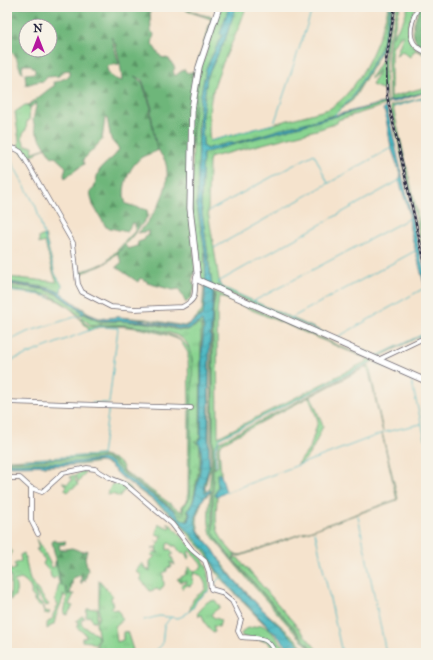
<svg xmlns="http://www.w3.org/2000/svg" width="433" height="660" viewBox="0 0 433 660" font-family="'IM FELL Great Primer',serif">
<defs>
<pattern id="grass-tufts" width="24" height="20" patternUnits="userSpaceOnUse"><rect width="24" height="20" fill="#89d490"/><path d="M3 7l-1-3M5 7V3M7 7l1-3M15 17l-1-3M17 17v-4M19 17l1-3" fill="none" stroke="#76b67d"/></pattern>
<pattern id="forest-firs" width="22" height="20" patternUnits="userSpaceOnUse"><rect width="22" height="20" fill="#6eb67a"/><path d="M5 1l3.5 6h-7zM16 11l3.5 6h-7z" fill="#5a9465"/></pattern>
<pattern id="wetland-marsh" width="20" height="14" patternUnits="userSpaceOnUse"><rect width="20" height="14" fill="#89d490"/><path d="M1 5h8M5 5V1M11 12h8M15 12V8" fill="none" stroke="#76b67d"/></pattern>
<pattern id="cemetery-stones" width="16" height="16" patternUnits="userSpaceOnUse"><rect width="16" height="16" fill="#89d490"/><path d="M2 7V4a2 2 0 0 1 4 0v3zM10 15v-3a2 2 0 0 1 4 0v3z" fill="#76b67d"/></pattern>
<pattern id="water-waves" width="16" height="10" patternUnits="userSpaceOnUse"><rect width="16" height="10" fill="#4ab8c2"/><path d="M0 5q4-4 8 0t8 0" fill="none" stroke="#3d959f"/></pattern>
</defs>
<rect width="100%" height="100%" fill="#f7f3e8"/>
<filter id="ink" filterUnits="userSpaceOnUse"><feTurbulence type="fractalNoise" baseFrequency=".025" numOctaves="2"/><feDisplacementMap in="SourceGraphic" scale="8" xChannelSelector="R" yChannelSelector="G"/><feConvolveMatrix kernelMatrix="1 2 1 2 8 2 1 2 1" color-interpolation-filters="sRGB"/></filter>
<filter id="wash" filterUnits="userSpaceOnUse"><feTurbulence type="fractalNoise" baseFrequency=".012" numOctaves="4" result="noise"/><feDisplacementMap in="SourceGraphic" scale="16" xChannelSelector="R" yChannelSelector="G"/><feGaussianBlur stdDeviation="0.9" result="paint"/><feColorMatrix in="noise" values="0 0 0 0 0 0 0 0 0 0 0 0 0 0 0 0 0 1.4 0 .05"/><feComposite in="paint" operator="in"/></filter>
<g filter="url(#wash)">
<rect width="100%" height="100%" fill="#f5e3cd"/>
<g fill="url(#grass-tufts)" stroke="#567b66" fill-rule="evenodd">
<path d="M221 7H229L220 34 222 35 206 69 200 99 198 127 199 175 197 203 199 219 204 245 206 281 201 280 199 272 192 210 193 111 200 70Z"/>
<path d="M236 7H246C234 47 208 79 209 123 209 128 209 135 210 141L329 109C359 92 381 39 388 7H390L381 48 351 99 334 115 208 150 203 145 202 115 207 77 225 40Z"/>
<path d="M392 7H394L389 30 385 64 386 101 384 90 372 85 379 70 371 79V77L384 57V39Z"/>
<path d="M397 7H400L392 37 403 21 408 7H416C410 19 403 34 414 46 417 50 423 52 426 55L415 50 410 57 402 51 396 56 403 36 401 35 393 46 391 55V97L426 87V92L389 101 388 59 390 37Z"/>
<path d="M426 97 393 107 426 252V262L390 106Z"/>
<path d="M387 102 388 104 385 105 338 120 337 123 320 129 213 157 210 158 209 162 208 211 220 286 377 356 426 333 379 357 212 286 201 204 203 153Z"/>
<path d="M25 105H28L30 108 29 121H27L26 130 24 131 22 137 25 146H33L32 155 33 152 46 148 36 152 37 154 27 158 18 148 19 141 15 112Z"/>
<path d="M45 235 55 274 62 285 61 292 46 287 7 282V277L57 282 54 275 45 243V242L39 244V237Z"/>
<path d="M7 285 46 290 58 295 80 311 82 314 80 315 85 314 100 322 118 321 147 323 180 330H189L199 323 201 324 200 439 195 442 200 445V463L193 502 190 508 187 509 189 514 186 523 173 510 122 474 114 466 102 459 76 462 7 464V462L104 457 114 462 125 474 182 515 184 512 183 508 190 497 192 359C191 352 189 344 183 339 169 328 109 321 92 326L69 307 50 295 7 288Z"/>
<path d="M7 289C30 292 49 293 68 307 77 313 82 323 92 327 111 321 179 328 189 349 195 362 191 392 191 406L185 407 189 403 188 353 180 340C156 330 114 321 89 330 87 325 81 323 79 318 65 295 32 293 7 291Z"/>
<path d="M213 291 215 292 213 310 212 525 214 535 222 548 315 653C308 649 214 542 211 534 207 522 209 503 211 491L209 490 211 468 209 465H211L212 306Z"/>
<path d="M216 292 374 361 220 438 215 447V467L213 468V310ZM219 296 367 359V361L218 437 217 315Z"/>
<path d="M369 365 383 432 369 372 366 367 222 443 219 447 221 473V475L217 474 218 486 215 495 217 497C216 527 213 531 234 554L241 555 397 500 382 433 398 499 240 556 235 555 233 560 218 541 213 532V469L218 466 217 448 219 442Z"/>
<path d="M191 408 190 497 183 508 184 512 182 515 125 473 114 461 104 457 7 461V460L100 455 114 459 122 465 124 471 182 512V506L187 501 188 495 189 410Z"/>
<path d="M81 471H86L78 483 77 478H74L78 485 71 489 68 492 65 490 66 486 62 482 67 484 72 480 70 477 73 475 75 476Z"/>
<path d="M112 484 126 485 132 490 123 491 120 497 112 494 107 495Z"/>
<path d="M168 522 203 559 207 567 210 589 197 599 193 608 189 612C191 608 191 604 193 600 198 591 214 593 200 575L194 573V571L200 569 202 565 190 551 188 552 190 557 188 559 185 553 180 552 176 546H172L170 543 167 544V550L170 549 173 554 171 555 175 565 170 562 172 567 167 568V571L163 573 164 585 160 591 157 589 150 591 141 580V575L136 571 142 563 144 565 143 567 150 571V561L155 556 151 555 154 552 159 553 156 551 157 548H151L157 547 159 543 155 541 160 542 161 536 156 534 159 524 169 528 170 526 167 523Z"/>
<path d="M36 538C39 541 50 562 52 568L55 566V560L61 584 66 588 67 594H74L69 605 73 606 67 615 64 614 67 597 64 595C61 606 56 613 54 624L47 629V623L53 618V615L58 605 55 601 59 583 57 576 54 579 51 577 50 572 43 564 45 560 36 549H39Z"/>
<path d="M8 545 12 552 7 561 11 571 16 568 14 564 21 561 20 555 24 553 30 580 49 605 46 606 34 590 38 600 37 602 41 603 45 611 50 612 49 614 44 613 42 606 40 607 33 600H36L31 594C33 587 26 582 21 579L14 581C18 588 17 597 10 600L11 577 7 570V546Z"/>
<path d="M235 557 238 558 320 653H316L234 560Z"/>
<path d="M99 580 113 596 111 598 113 606 110 607 113 610 118 609 122 619 119 624 115 626 117 642 123 640V632L127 631 133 650 131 652 94 653 99 639 96 623 99 617Z"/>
<path d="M215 600 220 607 211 614 213 617 221 620 219 627 213 626 215 632 213 633 205 623 202 615 199 616 197 614 207 602Z"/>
<path d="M98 608 96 621H93L89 616 86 617 87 609Z"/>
<path d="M82 616 85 618 81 620 82 625 97 635 98 639 95 645 91 642 82 641V638L86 637 84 632 77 628 79 622 76 621Z"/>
<path d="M262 625 270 630 289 653H276L267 641 243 637 241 634 245 629Z"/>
</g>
<g fill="url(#forest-firs)" stroke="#486c5a" fill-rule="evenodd">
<path d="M7 7H150L151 31 154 34 152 44 161 57 169 59 175 68 173 71 175 76 184 69 187 73 195 71 211 19 187 11 184 7 199 14 214 17 200 61 189 164 195 272 192 281 195 287 191 298 186 303 179 289 173 290 147 283V281L140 278 138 282 116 267 122 262 117 254 125 245 128 249 137 246 138 242 144 240 149 231 138 233C154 216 172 188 166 164 165 158 161 156 159 151 153 141 153 123 151 112L152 108 143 82 141 79 134 76 142 82 151 108 150 112 157 151C152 153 146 155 142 157 129 166 120 189 126 204L147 210 148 216C140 228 118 254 106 263 99 268 88 269 81 275L80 272 105 263 135 231V223H132L127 232 106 227 93 205 90 192C97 186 95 179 99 171 104 163 115 158 119 149L111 140 113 138 111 139 107 118H105L102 140 83 160 84 164 65 178 64 175 66 167 54 156 52 157 50 155 36 132 33 120 37 102 30 108 28 105C38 99 45 91 55 85L53 82H56L70 76V70L63 71 60 76 47 77 44 81 36 82 26 85 25 74 35 73V70L31 65H22L23 74 21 72 16 57 11 52 10 41 7 39ZM26 26H50V50H26ZM111 36C118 49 121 66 122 81 113 79 107 75 107 66L119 64Z"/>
<path d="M420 7H426V50C407 41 413 22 420 7Z"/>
<path d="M54 540 58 542 66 541 65 544 59 545 60 550 72 548 83 552 87 550 85 558 88 570 85 581 83 580 81 584V575L73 578 70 594H67L66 588 61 585 52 542Z"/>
</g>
<g fill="url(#wetland-marsh)" stroke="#567b66">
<path d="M391 7 383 49 353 100 338 111 352 99 382 48Z"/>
<path d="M7 283 45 289 55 292 83 313 58 295 46 290Z"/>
<path d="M204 286V313L185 327 149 320 120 318 101 319 88 314 62 294 92 315 99 318 118 317 147 319 184 326 192 322 202 311Z"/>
<path d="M213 291 214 294 210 348 209 464 211 468 209 471 205 488 207 492 205 493C202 482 210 474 208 464L209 356Z"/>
<path d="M84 313C103 326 128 319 150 323 161 324 175 332 186 329 191 329 195 324 199 321L202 322 204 329 202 351 201 439 199 442C207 464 196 490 190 510 188 514 189 518 188 522L186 523 189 514 187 510 190 508 193 502 200 463V445L194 441 200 439 202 325 199 324 189 330H180L147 323 118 321 100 322 82 314Z"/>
<path d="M311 396 323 426C317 439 310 460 297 465L310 448 318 421 309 397Z"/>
<path d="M89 461H101L109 464 119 475 173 514 207 552 218 572 220 573 227 584 256 615 295 653 256 616 220 578 203 550 196 543 172 515 121 477 109 465 101 462 80 465 44 466 52 464 69 465Z"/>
<path d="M211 492 203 499 198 513 197 522 199 531 234 579 261 608 298 641 308 653 262 610 238 584 221 564 214 550 199 533 195 523 197 512 203 498Z"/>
</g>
<path fill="url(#cemetery-stones)" stroke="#567b66" d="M189 567 194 571 192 580 194 582 190 586 187 585 183 589 181 585 187 583 186 581 180 582 177 579 185 575Z"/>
<g fill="url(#water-waves)" stroke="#366d7e">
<path d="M229 7H236L225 40 207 77 202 115 203 145 206 149 228 143H236L281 129 426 92 395 102H387L203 153 201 204 213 294 209 356 208 436 209 467 204 484 205 493 209 490 211 491C202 497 193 513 196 525 198 536 207 541 213 550 218 555 220 562 224 568 249 600 280 625 307 653H295L289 648 227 584 220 573 218 572 207 552 173 514 119 475 109 464 98 461 69 465 7 466V464L76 462 102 459 111 462 122 474 173 510 181 519 188 522 190 513 188 510 191 508 193 503C196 490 207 452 198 442L201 439 202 351 204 329 202 321 189 329H180L150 322 99 320 84 313 82 314 80 310 55 292 45 289 7 283V282L52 289 61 293 88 314 101 319 119 317 185 327 203 315 205 299 206 258 197 203 200 99 206 69 222 35 220 34Z"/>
<path d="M385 107 387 109 425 275 426 292 410 229 409 212 399 180 401 176 391 147 385 113 383 110Z"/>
<path d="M218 473 221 475 226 492 217 497 215 495 218 486 217 478Z"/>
</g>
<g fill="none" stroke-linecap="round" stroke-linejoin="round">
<g stroke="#4ab8c2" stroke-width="1">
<path d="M7 99V125"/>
<path d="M393 107 426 97"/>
<path d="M334 115 351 99 382 48 391 7"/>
<path d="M210 141 274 124 313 7"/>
<path d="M7 153 36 207 55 274 62 285 60 293"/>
<path d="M209 211 314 154 328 183"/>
<path d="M214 248 391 148"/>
<path d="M7 291 43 295 50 298"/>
<path d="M254 301 410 218"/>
<path d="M80 315 82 314"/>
<path d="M291 318 415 251"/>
<path d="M336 338 426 287"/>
<path d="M419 338 426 335"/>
<path d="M337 339 222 287 218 282 400 180"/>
<path d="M7 342 27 332 78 316"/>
<path d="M356 347 377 356 426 333"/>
<path d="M7 362 98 327 118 328 109 403"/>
<path d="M376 363 411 379 426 443"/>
<path d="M92 403H108"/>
<path d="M385 432 421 424"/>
<path d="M23 460 102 455 109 406"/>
<path d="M216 466 215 448 220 438 372 361"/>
<path d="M224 493 383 433"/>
<path d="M157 502 175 516"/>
<path d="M358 516 386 653"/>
<path d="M315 532 342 653"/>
<path d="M213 587 218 579 222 577"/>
<path d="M144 620 159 616 178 618 183 616 193 608 197 600 210 590"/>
<path d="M153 653 162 645 164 626 171 617"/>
</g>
</g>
</g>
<g filter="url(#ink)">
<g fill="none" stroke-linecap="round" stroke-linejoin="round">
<defs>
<g id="minor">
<path d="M418 7C410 24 404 44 426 52"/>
<path d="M7 147 16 149 21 152 73 243 78 284 82 292 111 307 135 309 182 307C200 298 193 291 196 277"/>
<path d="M378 360 426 337"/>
<path d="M7 402 191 408"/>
<path d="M7 478H20L31 488 42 492 63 473 87 468 95 469 110 478 125 484 172 524 192 550 205 561 209 572 211 589 221 592 232 601 241 619 238 631 241 637C257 639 267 634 275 653"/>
<path d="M31 488V520L38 534"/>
</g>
<path id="major" d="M219 7 199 67 192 109 190 208 198 280 426 381"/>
</defs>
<use href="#minor" stroke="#6c666e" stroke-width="5.5"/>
<use href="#major" stroke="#6c666e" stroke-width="7"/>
<use href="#minor" stroke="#fff" stroke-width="4"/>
<use href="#major" stroke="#fff" stroke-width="5.5"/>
<defs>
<path id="rail" d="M395 7 386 61 387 96 426 268"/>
</defs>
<use href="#rail" stroke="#22223b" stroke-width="2.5"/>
<use href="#rail" stroke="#f7f3e8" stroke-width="1" stroke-dasharray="3" stroke-linecap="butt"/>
</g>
</g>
<rect width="433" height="660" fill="none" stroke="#f7f3e8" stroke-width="24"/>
<g transform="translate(38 38)"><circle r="19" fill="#f7f3e8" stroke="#a29fa3"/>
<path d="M0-3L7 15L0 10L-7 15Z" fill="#b5179e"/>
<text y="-6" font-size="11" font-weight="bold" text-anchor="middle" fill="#22223b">N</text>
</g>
</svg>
